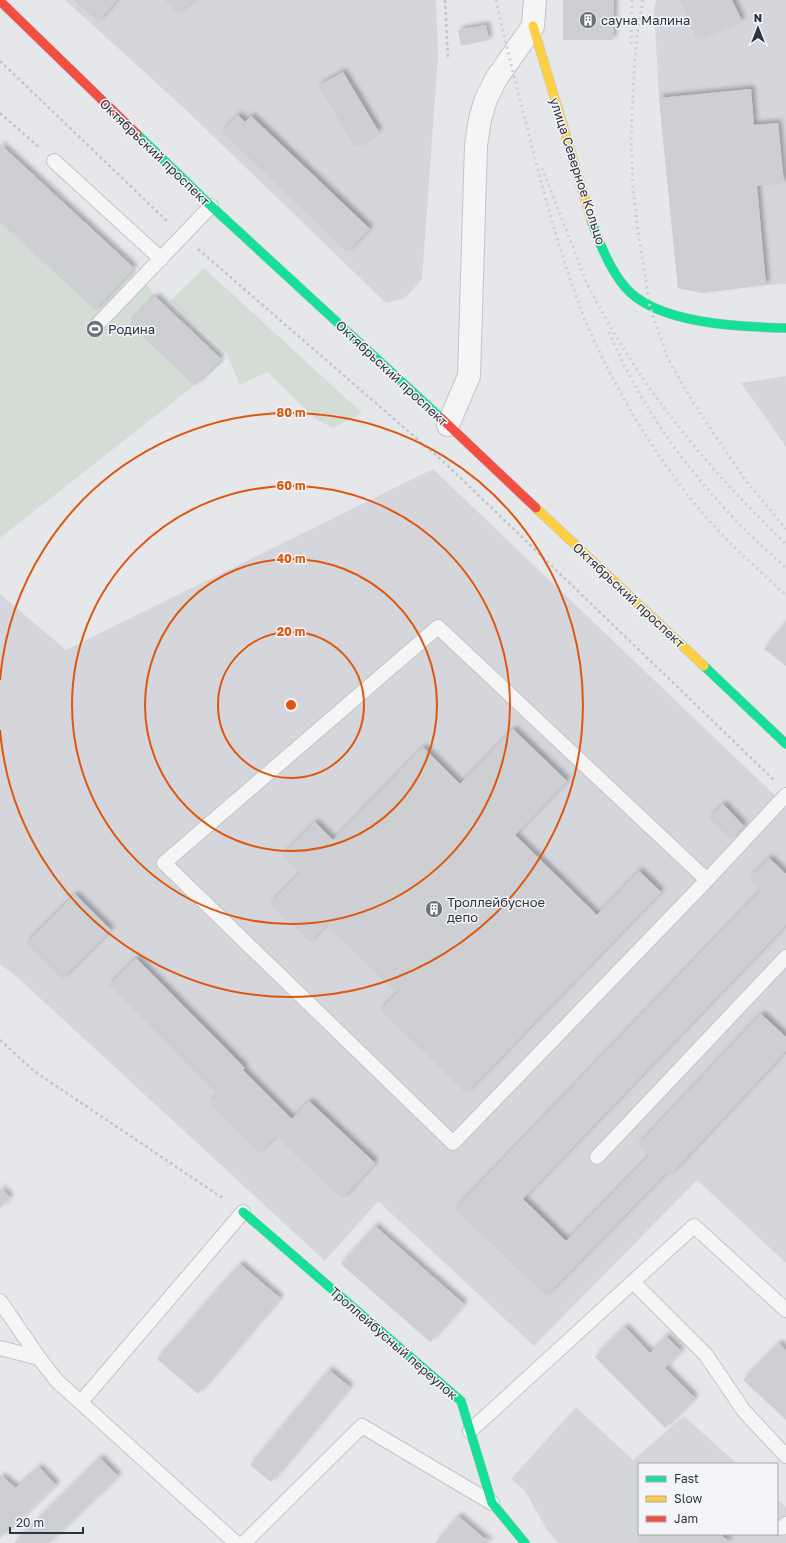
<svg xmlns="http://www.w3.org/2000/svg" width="786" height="1543" viewBox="0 0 786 1543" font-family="'Golos Text',sans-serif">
<defs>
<filter id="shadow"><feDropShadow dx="3.5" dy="-3.5" stdDeviation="2" flood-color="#0004"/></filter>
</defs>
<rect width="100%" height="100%" fill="#e5e7ea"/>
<g fill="#d4d6dc">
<path d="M65 0H436L438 56 422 279 405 298 386 303 185 109Z"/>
<path d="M656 0H786V284L766 285 702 293 678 288 659 98 654 10Z"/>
<path d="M786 376V447L741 383Z"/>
<path d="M433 469 786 806V1263L697 1180 534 1346 378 1201 325 1261 16 976 0 964V594L66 650Z"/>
<path d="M576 1407 633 1460 684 1416 737 1464H639V1534H777V1499L786 1507V1543H558L547 1530 525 1491 511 1479Z"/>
</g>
<g fill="#d4dcd6">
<path d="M0 144 134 268 155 296 224 362 0 538Z"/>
<path d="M204 268 362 413 333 428 316 419 267 372 240 385 226 352 170 301Z"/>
</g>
<g fill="#cecfd2" filter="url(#shadow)">
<path d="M74 0H117L98 22Z"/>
<path d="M165 0H194L176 14Z"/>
<path d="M563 0H614L613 40H563Z"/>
<path d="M680 0H732L742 21 697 40Z"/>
<path d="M486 25 489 40 461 46 458 30Z"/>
<path d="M343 72 379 132 355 147 318 86Z"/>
<path d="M751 89 754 125 778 123 784 183 757 186 766 285 702 293 678 288 659 98Z"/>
<path d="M238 115 245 122 251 116 370 229 347 252 222 132Z"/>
<path d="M0 144 134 268 95 310 0 222Z"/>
<path d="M155 296 221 359 195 386 129 324Z"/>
<path d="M786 622V666L764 649Z"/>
<path d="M513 729 567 781 515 835 597 915 639 871 661 892 466 1093 380 1010 397 993 326 925 310 942 270 904 300 873 282 856 315 822 333 840 423 747 460 784Z"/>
<path d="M723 804 744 826 730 839 709 818Z"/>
<path d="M769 858 786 874V925L523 1199 566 1241 649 1156 638 1145 761 1014 786 1037V1051L670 1175 666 1173 546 1296 455 1209 761 890 749 879Z"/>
<path d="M75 894 111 930 62 979 26 943Z"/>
<path d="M136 958 245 1068 243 1070 292 1119 309 1101 375 1163 342 1199 276 1136 258 1153 209 1104 218 1095 109 985Z"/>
<path d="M0 1188 10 1197 0 1209Z"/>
<path d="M375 1226 464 1304 430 1342 341 1264Z"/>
<path d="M240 1264 280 1298 198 1394 157 1359Z"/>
<path d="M625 1327 650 1353 666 1336 681 1351 665 1368 695 1398 665 1428 595 1357Z"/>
<path d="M779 1343 786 1350V1420L743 1380Z"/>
<path d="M329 1370 350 1387 271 1482 250 1465Z"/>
<path d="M100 1458 118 1476 49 1543H14Z"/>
<path d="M39 1467 56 1485 0 1538V1475L16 1488Z"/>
<path d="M458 1516 490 1543H435Z"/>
<path d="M644 1534H720L731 1543H637Z"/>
</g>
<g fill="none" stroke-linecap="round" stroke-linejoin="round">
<defs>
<g id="lane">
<path d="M54 161 161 259"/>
<path d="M98 324 211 206"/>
<path d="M707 880 438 627 164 863 453 1143 707 880 786 795"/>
<path d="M597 1157 786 957"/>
<path d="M633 1282 706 1355 744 1411 786 1456"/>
<path d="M0 1301 39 1358 57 1381 236 1543"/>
<path d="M0 1348 39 1358"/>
<path d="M81 1402 243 1212"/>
<path d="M470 1431 694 1226 786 1310"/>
<path d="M777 1528 785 1527 786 1524"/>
<path d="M244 1543 362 1426 492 1503"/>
</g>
<path id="street" d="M448 425 469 376 476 145 480 119 486 99 496 79 533 26 535 0"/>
<g id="fast">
<path d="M137 134 211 206 441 418"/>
<path d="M591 219C599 243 609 268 625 287 656 324 740 327 786 328"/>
<path d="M704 666 786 744"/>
<path d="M243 1212 461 1401 492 1503 525 1543"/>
</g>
<g id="slow">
<path d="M533 26 591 219"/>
<path d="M536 508 704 666"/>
</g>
<g id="jam">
<path d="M0 1 137 134"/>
<path d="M441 418 536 508"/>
</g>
</defs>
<use href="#lane" stroke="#c4c5c8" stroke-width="16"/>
<use href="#street" stroke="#c4c5c8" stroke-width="24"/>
<use href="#fast" stroke="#c4c5c8" stroke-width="10"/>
<use href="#slow" stroke="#c4c5c8" stroke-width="10"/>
<use href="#jam" stroke="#c4c5c8" stroke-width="10"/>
<g stroke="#c5c6ca" stroke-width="2.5" stroke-dasharray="3 3" stroke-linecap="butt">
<path d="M445 0 448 58"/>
<path d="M0 61 169 223"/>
<path d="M0 113 40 148"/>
<path d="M198 249 446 464 775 781"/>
<path d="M0 1040 34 1071 224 1199"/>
</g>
<use href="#lane" stroke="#f5f5f6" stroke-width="14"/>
<use href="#street" stroke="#f5f5f6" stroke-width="22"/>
<use href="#fast" stroke="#16e098" stroke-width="9"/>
<use href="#slow" stroke="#ffcf43" stroke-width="9"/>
<use href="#jam" stroke="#f24e42" stroke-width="9"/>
<g stroke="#cecfd1" stroke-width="3" stroke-dasharray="2 4" stroke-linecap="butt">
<path d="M496 0C508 54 522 108 536 162 546 201 557 240 570 279 577 298 583 318 592 336 620 397 656 457 699 509 725 540 756 568 786 595"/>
<path d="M643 0 637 35 634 74 631 138 633 189 638 231 650 307 668 359 694 404 746 481 786 529"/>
<path d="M631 44 632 0"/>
<path d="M542 168C552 193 561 217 571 242 576 254 580 267 585 279 634 380 705 466 786 544"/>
<path d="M609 332C649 426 710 501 786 568"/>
</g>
</g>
<g fill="none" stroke="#df570f" stroke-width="2">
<circle cx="291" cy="705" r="73"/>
<circle cx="291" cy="705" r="146"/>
<circle cx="291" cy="705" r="219"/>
<path d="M0 680A292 292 0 1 1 0 730"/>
</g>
<defs>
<symbol id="building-disc" viewBox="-11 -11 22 22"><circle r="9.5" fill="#6e717c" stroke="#f4f5f8"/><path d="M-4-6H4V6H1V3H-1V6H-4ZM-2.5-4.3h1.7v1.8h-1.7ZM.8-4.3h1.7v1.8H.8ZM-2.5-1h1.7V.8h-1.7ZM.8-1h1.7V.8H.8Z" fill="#fff"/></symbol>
<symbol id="stadium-disc" viewBox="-11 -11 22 22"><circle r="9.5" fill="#6e717c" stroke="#f4f5f8"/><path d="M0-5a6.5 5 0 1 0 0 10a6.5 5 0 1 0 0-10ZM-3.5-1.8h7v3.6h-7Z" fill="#fff"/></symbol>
</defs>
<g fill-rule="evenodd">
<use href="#building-disc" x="578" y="10" width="20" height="20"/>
<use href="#stadium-disc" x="85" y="319" width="20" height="20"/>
<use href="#building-disc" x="424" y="899" width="20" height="20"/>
</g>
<g text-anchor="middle" stroke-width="3" stroke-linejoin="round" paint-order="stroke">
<g font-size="13" fill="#2e3141" stroke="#f4f5f8" text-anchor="start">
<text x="601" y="25">сауна Малина</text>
<text x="108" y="334">Родина</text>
<text x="447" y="907">Троллейбусное<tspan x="447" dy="15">депо</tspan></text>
</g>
<g font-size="13" fill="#2e3141" stroke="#f4f5f8">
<text transform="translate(155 152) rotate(44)" y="5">Октябрьский проспект</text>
<text transform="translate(578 171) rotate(72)" y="5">улица Северное Кольцо</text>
<text transform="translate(392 373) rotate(43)" y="5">Октябрьский проспект</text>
<text transform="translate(629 595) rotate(43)" y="5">Октябрьский проспект</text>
<text transform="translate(394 1343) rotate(41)" y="5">Троллейбусный переулок</text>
</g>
</g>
<circle cx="291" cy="705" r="6" fill="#df570f" stroke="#f4f5f8" stroke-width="2"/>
<g font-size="12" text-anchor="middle" font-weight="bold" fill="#df570f" stroke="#f4f5f8" stroke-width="3" stroke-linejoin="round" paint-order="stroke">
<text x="291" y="417">80 m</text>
<text x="291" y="490">60 m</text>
<text x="291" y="563">40 m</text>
<text x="291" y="636">20 m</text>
</g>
<rect x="638" y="1463" width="140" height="72" fill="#f4f5f8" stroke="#a5a7af"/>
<rect x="646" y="1476" width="20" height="6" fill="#16e098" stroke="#a5a7af"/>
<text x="674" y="1483" font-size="12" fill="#2e3141">Fast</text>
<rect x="646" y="1496" width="20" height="6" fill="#ffcf43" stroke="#a5a7af"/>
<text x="674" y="1503" font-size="12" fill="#2e3141">Slow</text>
<rect x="646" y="1516" width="20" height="6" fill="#f24e42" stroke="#a5a7af"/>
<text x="674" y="1523" font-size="12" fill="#2e3141">Jam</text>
<g transform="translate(758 28)" stroke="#f4f5f8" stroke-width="3" paint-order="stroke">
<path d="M0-3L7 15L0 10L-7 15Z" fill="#2e3141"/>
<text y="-6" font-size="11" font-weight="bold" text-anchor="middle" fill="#2e3141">N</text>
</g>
<path d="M10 1527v6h73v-6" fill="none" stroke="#2e3141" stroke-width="2"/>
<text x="16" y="1527" font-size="12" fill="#2e3141" stroke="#f4f5f8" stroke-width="3" paint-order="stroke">20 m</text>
</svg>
